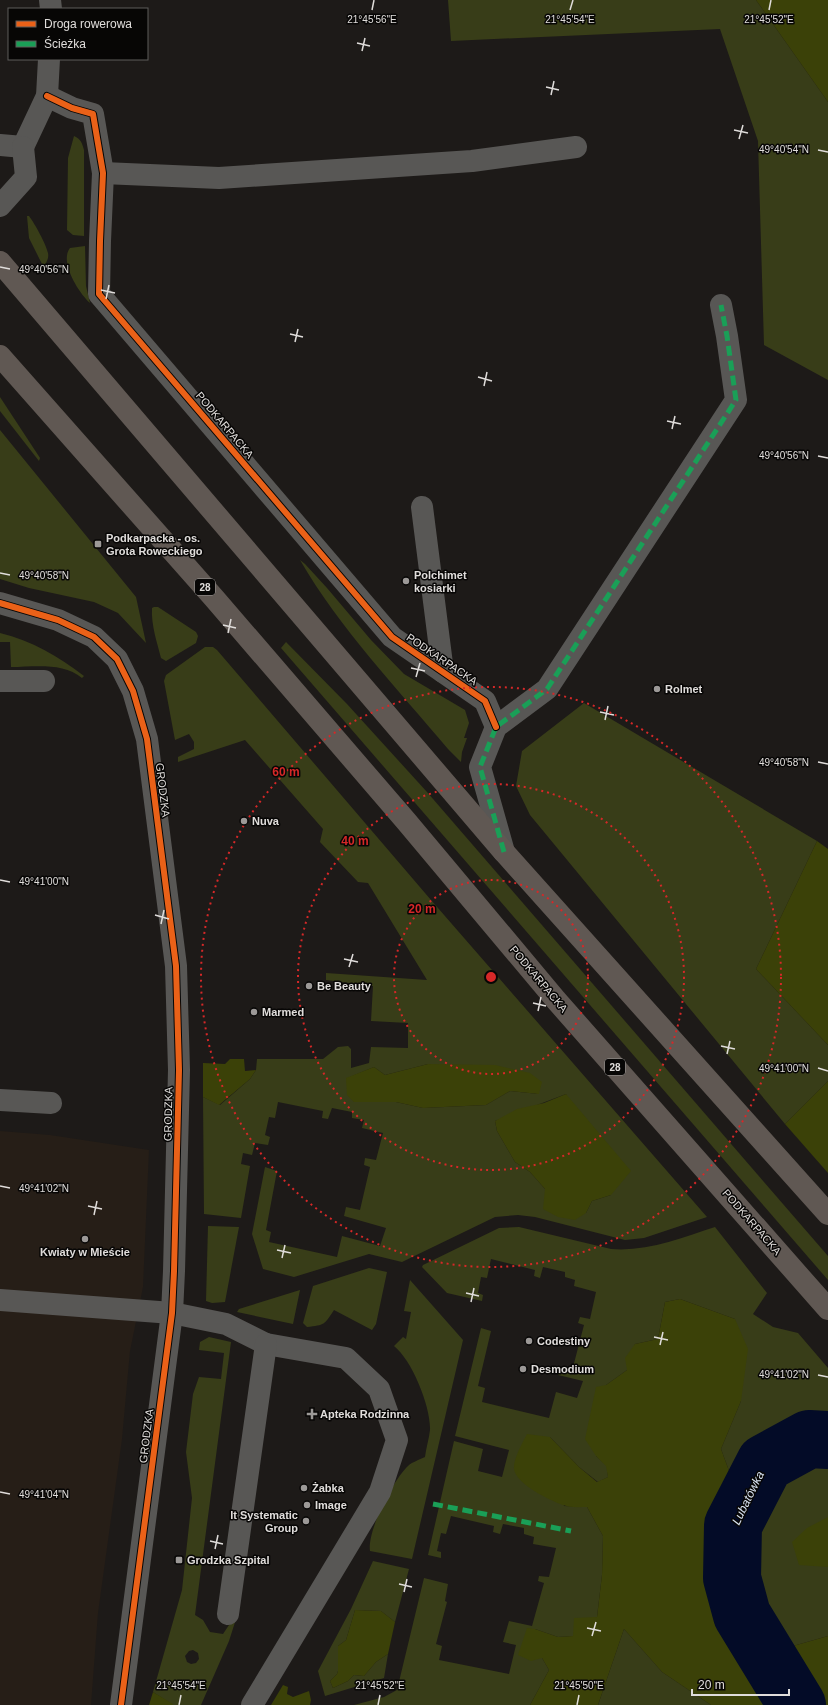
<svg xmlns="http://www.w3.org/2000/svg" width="828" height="1705" viewBox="0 0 828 1705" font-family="Helvetica,sans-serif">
<rect width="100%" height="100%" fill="#1d1a18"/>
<path fill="#261e17" d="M0 1131 50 1135 149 1150 143 1287 130 1351 122 1439 98 1613 91 1705H0Z"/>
<g fill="#383d18" fill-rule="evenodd">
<path d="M448 0H756L828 102V380L764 345 758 141 720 29 451 41Z"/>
<path d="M74 136C81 139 82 143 84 150V236L73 235 67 230 68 158Z"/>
<path d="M27 216H29C35 224 46 244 48 253 49 258 47 261 45 265L43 266 29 238Z"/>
<path d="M85 246 86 286 90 303C79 293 59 262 70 248Z"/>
<path d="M0 397 40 458 39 461 0 411Z"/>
<path d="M0 430 136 597 146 643 118 613 94 602 29 588 0 579Z"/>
<path d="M300 560 305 564 327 588 371 640 404 674 465 710 469 723 464 738H467L462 752 461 762 448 749C397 688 340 629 300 560Z"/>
<path d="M154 607H158L196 632 198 636 196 643 166 661 161 658C157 642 151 625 152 608Z"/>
<path d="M0 633C32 641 58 656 84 676L82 678C63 662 34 667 11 667L10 642H0Z"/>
<path d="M286 642 347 704 427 792 828 1256V1280L281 648Z"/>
<path d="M205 647H213L217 650 431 900 707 1217 644 1238 625 1240 535 1217 518 1215 495 1217 402 1262 369 1254 294 1277 263 1269 252 1234 265 1167 277 1171 266 1230 271 1232 269 1242 337 1257 342 1236 380 1246 386 1228 344 1216 346 1207 360 1210 370 1167 364 1165 365 1158 376 1160 383 1133 362 1128 364 1120 352 1118V1112L332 1108 328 1119 322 1118 323 1111 278 1102 275 1118 269 1117 265 1135 270 1137 268 1145 255 1143 252 1155 243 1153 241 1164 250 1166 241 1218 204 1214 203 1097 220 1105 250 1079 256 1070 257 1059H323L338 1047 348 1046 351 1049V1068L369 1063 371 1047 408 1048V1023L371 1021 373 986 326 980V973L427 980 368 883 358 882 320 842 323 829 245 740 178 762V757L194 749V742L189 734 175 740 164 681 166 675ZM428 1064 539 1094 510 1091 486 1105 423 1108 396 1102H354L350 1077 374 1067 385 1075ZM566 1094 611 1195 592 1201 586 1213 545 1189 530 1172 515 1162 497 1131 495 1121Z"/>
<path d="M584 703 817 841 756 969 828 1045V1081L785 1124 530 815 516 786 522 751Z"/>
<path d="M208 1226 239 1227 225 1302 212 1303 206 1301Z"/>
<path d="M519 1227 611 1249C647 1252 681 1238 715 1227L767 1293 753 1314 773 1327 798 1333 828 1368V1636L793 1646 752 1649 721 1615 716 1571 715 1541 732 1479 721 1449 741 1401 735 1319 680 1299 665 1302 658 1339 635 1344 627 1370 606 1385 596 1456 607 1466 608 1477 598 1482 579 1467 550 1437 564 1506 587 1507 603 1536 602 1575 597 1617 574 1636 558 1637 535 1629 542 1658 549 1670 530 1705H354L384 1697 397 1690 424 1578 448 1584 445 1601 447 1602 436 1644 442 1646 439 1660 509 1674 516 1645 503 1642 509 1621 532 1626 544 1583 538 1581 539 1576 549 1577 556 1548 533 1544 534 1537 524 1534V1528L503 1524 500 1534 493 1532 494 1526 451 1516 446 1534 441 1533 437 1551 441 1552V1558L428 1555 454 1441 483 1449 478 1471 502 1477 509 1450 455 1436 481 1328 491 1331 478 1386 485 1388 482 1402 549 1418 556 1392 577 1398 583 1381 558 1375 560 1369 572 1371 584 1325 578 1323 580 1317 590 1319 596 1292 574 1286 575 1280 565 1277V1272L543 1267 540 1278 534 1276 535 1270 491 1259 487 1278 481 1277 478 1293 483 1295 482 1301 447 1293 422 1267 423 1265 499 1228Z"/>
<path d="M369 1268 387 1272 376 1324 372 1330 334 1310C324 1325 325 1325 307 1327L303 1323 313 1286Z"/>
<path d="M410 1280 463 1340 412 1559 370 1551C367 1531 393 1480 408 1466 412 1462 419 1460 425 1457 426 1448 429 1439 430 1430 431 1407 412 1360 394 1346L403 1337 406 1339 411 1312 404 1311Z"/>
<path d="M300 1290 293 1324 237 1312 239 1309Z"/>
<path d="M209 1337 231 1342 195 1615 203 1620 210 1632 223 1634 235 1616H237L229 1641 201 1705H173L153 1692 182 1590 192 1498 186 1452 193 1394 199 1377 221 1379 224 1353 199 1350 200 1342ZM193 1650 198 1653 199 1659 196 1663 191 1664 187 1662 185 1656 189 1651Z"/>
<path d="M373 1561 409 1569 395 1622 381 1611 355 1610 346 1640 338 1646V1671L337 1674 330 1681 333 1688 348 1681 354 1675 364 1676 376 1662 388 1654 384 1678 325 1696 318 1671 351 1609Z"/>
<path d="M624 1629 662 1672 711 1705H598Z"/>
</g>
<g fill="#3b4108">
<path d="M756 0H828V102Z"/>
<path d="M817 841 828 849V1045L756 969Z"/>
<path d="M230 1059H244L245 1071 256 1070 250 1079 219 1105 203 1097V1063L225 1064Z"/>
<path d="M428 1064 495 1065 530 1073 542 1082 539 1094 510 1091 486 1105 423 1108 396 1102H354L347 1095 346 1078 374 1067 385 1075Z"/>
<path d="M828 1081V1173L785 1124Z"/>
<path d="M566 1094 631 1171 611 1195 592 1201 586 1213 575 1220 558 1217 543 1209 545 1189 530 1172 515 1162 497 1131 495 1121 517 1109 544 1103Z"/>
<path d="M680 1299 735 1319 748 1349 741 1401 721 1449 732 1479 715 1541 716 1571 721 1615 752 1649 793 1646 828 1636V1705H711L662 1672 624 1629 598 1705H530L549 1670 542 1658 531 1661 518 1655 527 1628 535 1629 558 1637 573 1636 574 1618 597 1617 602 1575 603 1536 587 1507C580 1507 570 1508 563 1505 549 1500 516 1484 514 1469 513 1459 523 1442 527 1434L550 1437 579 1467 597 1482 608 1477 606 1466 596 1456 585 1439 596 1387 606 1385 627 1370 625 1358 635 1344 658 1339 665 1302Z"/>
<path d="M828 1517V1567L799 1565 792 1542 807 1528Z"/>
<path d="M355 1610 381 1611 395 1622 388 1654 376 1662 364 1676 354 1675 348 1681 333 1688 330 1681 337 1674 338 1671V1646L346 1640Z"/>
<path d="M283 1685 288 1687 287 1694 293 1697 309 1691 311 1700 310 1705H271Z"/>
<path d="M153 1692 173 1704V1705H149Z"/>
</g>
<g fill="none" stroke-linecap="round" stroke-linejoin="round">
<path stroke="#030b27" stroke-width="58" d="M797 1705 742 1615 732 1578 733 1525 765 1463 809 1439 828 1440"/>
<g stroke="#585755" stroke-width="22">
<path d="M50 0 51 9"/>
<path d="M47 96 72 108 93 114 103 173 100 241 99 294 392 637 485 701 496 727"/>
<path d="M0 145 23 147"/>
<path d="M23 147 47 96 49 59"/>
<path d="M103 173 219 178 472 161 576 147"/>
<path d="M0 206 26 177 23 147"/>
<path d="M422 507 443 672"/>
<path d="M0 603 58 620 94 637 117 659 133 691 147 739 176 966 179 1070 174 1271 172 1313 121 1705"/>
<path d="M0 681H44"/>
<path d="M504 852 480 767 496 727 547 689 736 400 727 336 721 305"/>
<path d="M0 1100 51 1103"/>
<path d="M0 1300 172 1313 226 1324 266 1344 346 1358 379 1389 397 1440 380 1492 252 1705"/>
<path d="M228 1614 266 1344"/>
</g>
<g stroke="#605853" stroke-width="22">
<path d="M0 262 504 852 828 1214"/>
<path d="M0 356 214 598 406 821 556 1000 828 1309"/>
</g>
<g stroke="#1a9f57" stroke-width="5" stroke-dasharray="10 5" stroke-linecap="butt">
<path d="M504 852 480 767 496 727 547 689 736 400 727 336 721 305"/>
<path d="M433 1504 571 1531"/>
</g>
<defs>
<g id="cycleway">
<path d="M47 96 72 108 93 114 103 173 100 241 99 294 392 637 485 701 496 727"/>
<path d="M0 603 58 620 94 637 117 659 133 691 147 739 176 966 179 1070 174 1271 172 1313 121 1705"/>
</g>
</defs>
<use href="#cycleway" stroke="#070605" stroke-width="8"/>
<use href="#cycleway" stroke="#ea6118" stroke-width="6"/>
</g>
<path fill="none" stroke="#e0dddb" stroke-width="1.5" d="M372 10 374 0M570 10 573 0M769 10 771 0M357 43 370 46M362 51 365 38M546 87 559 90M551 95 554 81M734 130 748 133M739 139 743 125M818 150 828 152M0 267 10 269M101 290 115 293M106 299 109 285M290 334 303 337M295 342 298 329M478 377 492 381M484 386 487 372M667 421 681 424M672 429 675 416M818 456 828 458M0 573 10 575M223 625 236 628M228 633 231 619M411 668 425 671M416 677 420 663M600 712 614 715M605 720 608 706M818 762 828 764M0 880 10 882M155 915 169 919M161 924 164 910M344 959 358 962M349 967 353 954M533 1003 546 1006M538 1011 541 997M721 1046 735 1049M727 1054 730 1041M818 1068 828 1071M0 1186 10 1188M88 1206 102 1209M94 1215 97 1201M277 1250 291 1253M282 1258 285 1245M466 1293 479 1296M471 1302 474 1288M654 1337 668 1340M660 1345 663 1332M818 1375 828 1377M0 1492 10 1494M210 1541 223 1544M215 1549 218 1535M399 1584 412 1587M404 1592 407 1579M587 1628 601 1631M592 1636 596 1622M179 1705 181 1695M378 1705 380 1695M577 1705 579 1695"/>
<g fill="none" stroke="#d62828" stroke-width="2" stroke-dasharray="2 4">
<circle cx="491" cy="977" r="97"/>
<circle cx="491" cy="977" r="193"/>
<circle cx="491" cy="977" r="290"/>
</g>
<g fill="#9c9997" stroke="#070605" stroke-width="1.5">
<rect x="94" y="540" width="8" height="8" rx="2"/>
<circle cx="406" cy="581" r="4"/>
<circle cx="657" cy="689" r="4"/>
<circle cx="244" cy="821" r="4"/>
<circle cx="309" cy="986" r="4"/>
<circle cx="254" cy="1012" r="4"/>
<circle cx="85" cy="1239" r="4"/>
<circle cx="529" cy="1341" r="4"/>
<circle cx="523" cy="1369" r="4"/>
<path d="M310 1408h4v4h4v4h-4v4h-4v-4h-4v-4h4z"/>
<circle cx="304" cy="1488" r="4"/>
<circle cx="307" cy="1505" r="4"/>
<circle cx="306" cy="1521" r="4"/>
<rect x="175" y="1556" width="8" height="8" rx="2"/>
</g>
<g text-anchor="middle" stroke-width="3" stroke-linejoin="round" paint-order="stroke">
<g fill="#070605" stroke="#9f9c9b" stroke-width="1">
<rect x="195" y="579" width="20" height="16" rx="3"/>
<rect x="605" y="1059" width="20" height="16" rx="3"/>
</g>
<g font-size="10" font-weight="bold" fill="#e0dddb">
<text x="205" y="591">28</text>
<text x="615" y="1071">28</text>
</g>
<g font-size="11" fill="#e0dddb" stroke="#070605">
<text transform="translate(225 425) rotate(50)" y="4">PODKARPACKA</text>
<text transform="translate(442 659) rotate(34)" y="4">PODKARPACKA</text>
<text transform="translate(163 790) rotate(83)" y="4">GRODZKA</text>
<text transform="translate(539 979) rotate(50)" y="4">PODKARPACKA</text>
<text transform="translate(168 1114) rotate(-89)" y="4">GRODZKA</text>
<text transform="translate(752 1222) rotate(49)" y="4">PODKARPACKA</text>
<text transform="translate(146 1436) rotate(-83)" y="4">GRODZKA</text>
</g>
<g font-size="11" font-weight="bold" fill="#e0dddb" stroke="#070605" text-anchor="start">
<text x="106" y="542">Podkarpacka - os.<tspan x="106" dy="13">Grota Roweckiego</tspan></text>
<text x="414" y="579">Polchimet<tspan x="414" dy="13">kosiarki</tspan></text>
<text x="665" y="693">Rolmet</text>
<text x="252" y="825">Nuva</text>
<text x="317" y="990">Be Beauty</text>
<text x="262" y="1016">Marmed</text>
<text x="85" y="1256" text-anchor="middle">Kwiaty w Mieście</text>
<text x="537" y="1345">Codestiny</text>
<text x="531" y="1373">Desmodium</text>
<text x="320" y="1418">Apteka Rodzinna</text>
<text x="312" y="1492">Żabka</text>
<text x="315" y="1509">Image</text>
<text x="298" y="1519" text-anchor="end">It Systematic<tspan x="298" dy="13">Group</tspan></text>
<text x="187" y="1564">Grodzka Szpital</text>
</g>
<g font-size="12" font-style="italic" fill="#dbe5f4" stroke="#070605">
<text transform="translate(748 1498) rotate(-64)" y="4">Lubatówka</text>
</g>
</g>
<g font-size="10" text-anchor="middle" fill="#e0dddb" stroke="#070605" stroke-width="3" stroke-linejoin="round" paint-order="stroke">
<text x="372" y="23">21°45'56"E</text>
<text x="570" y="23">21°45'54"E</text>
<text x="769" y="23">21°45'52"E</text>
<text x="784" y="153">49°40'54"N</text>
<text x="44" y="273">49°40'56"N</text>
<text x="784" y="459">49°40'56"N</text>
<text x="44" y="579">49°40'58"N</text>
<text x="784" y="766">49°40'58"N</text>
<text x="44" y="885">49°41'00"N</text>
<text x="784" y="1072">49°41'00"N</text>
<text x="44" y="1192">49°41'02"N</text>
<text x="784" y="1378">49°41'02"N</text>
<text x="44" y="1498">49°41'04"N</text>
<text x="181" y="1689">21°45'54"E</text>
<text x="380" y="1689">21°45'52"E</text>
<text x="579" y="1689">21°45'50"E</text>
</g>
<circle cx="491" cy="977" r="6" fill="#d62828" stroke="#070605" stroke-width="2"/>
<g font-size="12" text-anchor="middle" font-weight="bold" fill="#d62828" stroke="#070605" stroke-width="3" stroke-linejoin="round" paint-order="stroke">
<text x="286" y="776">60 m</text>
<text x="355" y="845">40 m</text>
<text x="422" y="913">20 m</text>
</g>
<rect x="8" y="8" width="140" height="52" fill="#070605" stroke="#5e5c5b"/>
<rect x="16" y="21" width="20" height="6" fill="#ea6118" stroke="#5e5c5b"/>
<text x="44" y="28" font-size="12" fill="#e0dddb">Droga rowerowa</text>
<rect x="16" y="41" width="20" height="6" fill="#1a9f57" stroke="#5e5c5b"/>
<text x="44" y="48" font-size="12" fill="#e0dddb">Ścieżka</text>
<path d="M692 1689v6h97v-6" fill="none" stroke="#e0dddb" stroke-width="2"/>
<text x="698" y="1689" font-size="12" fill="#e0dddb" stroke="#070605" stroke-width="3" paint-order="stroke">20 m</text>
</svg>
